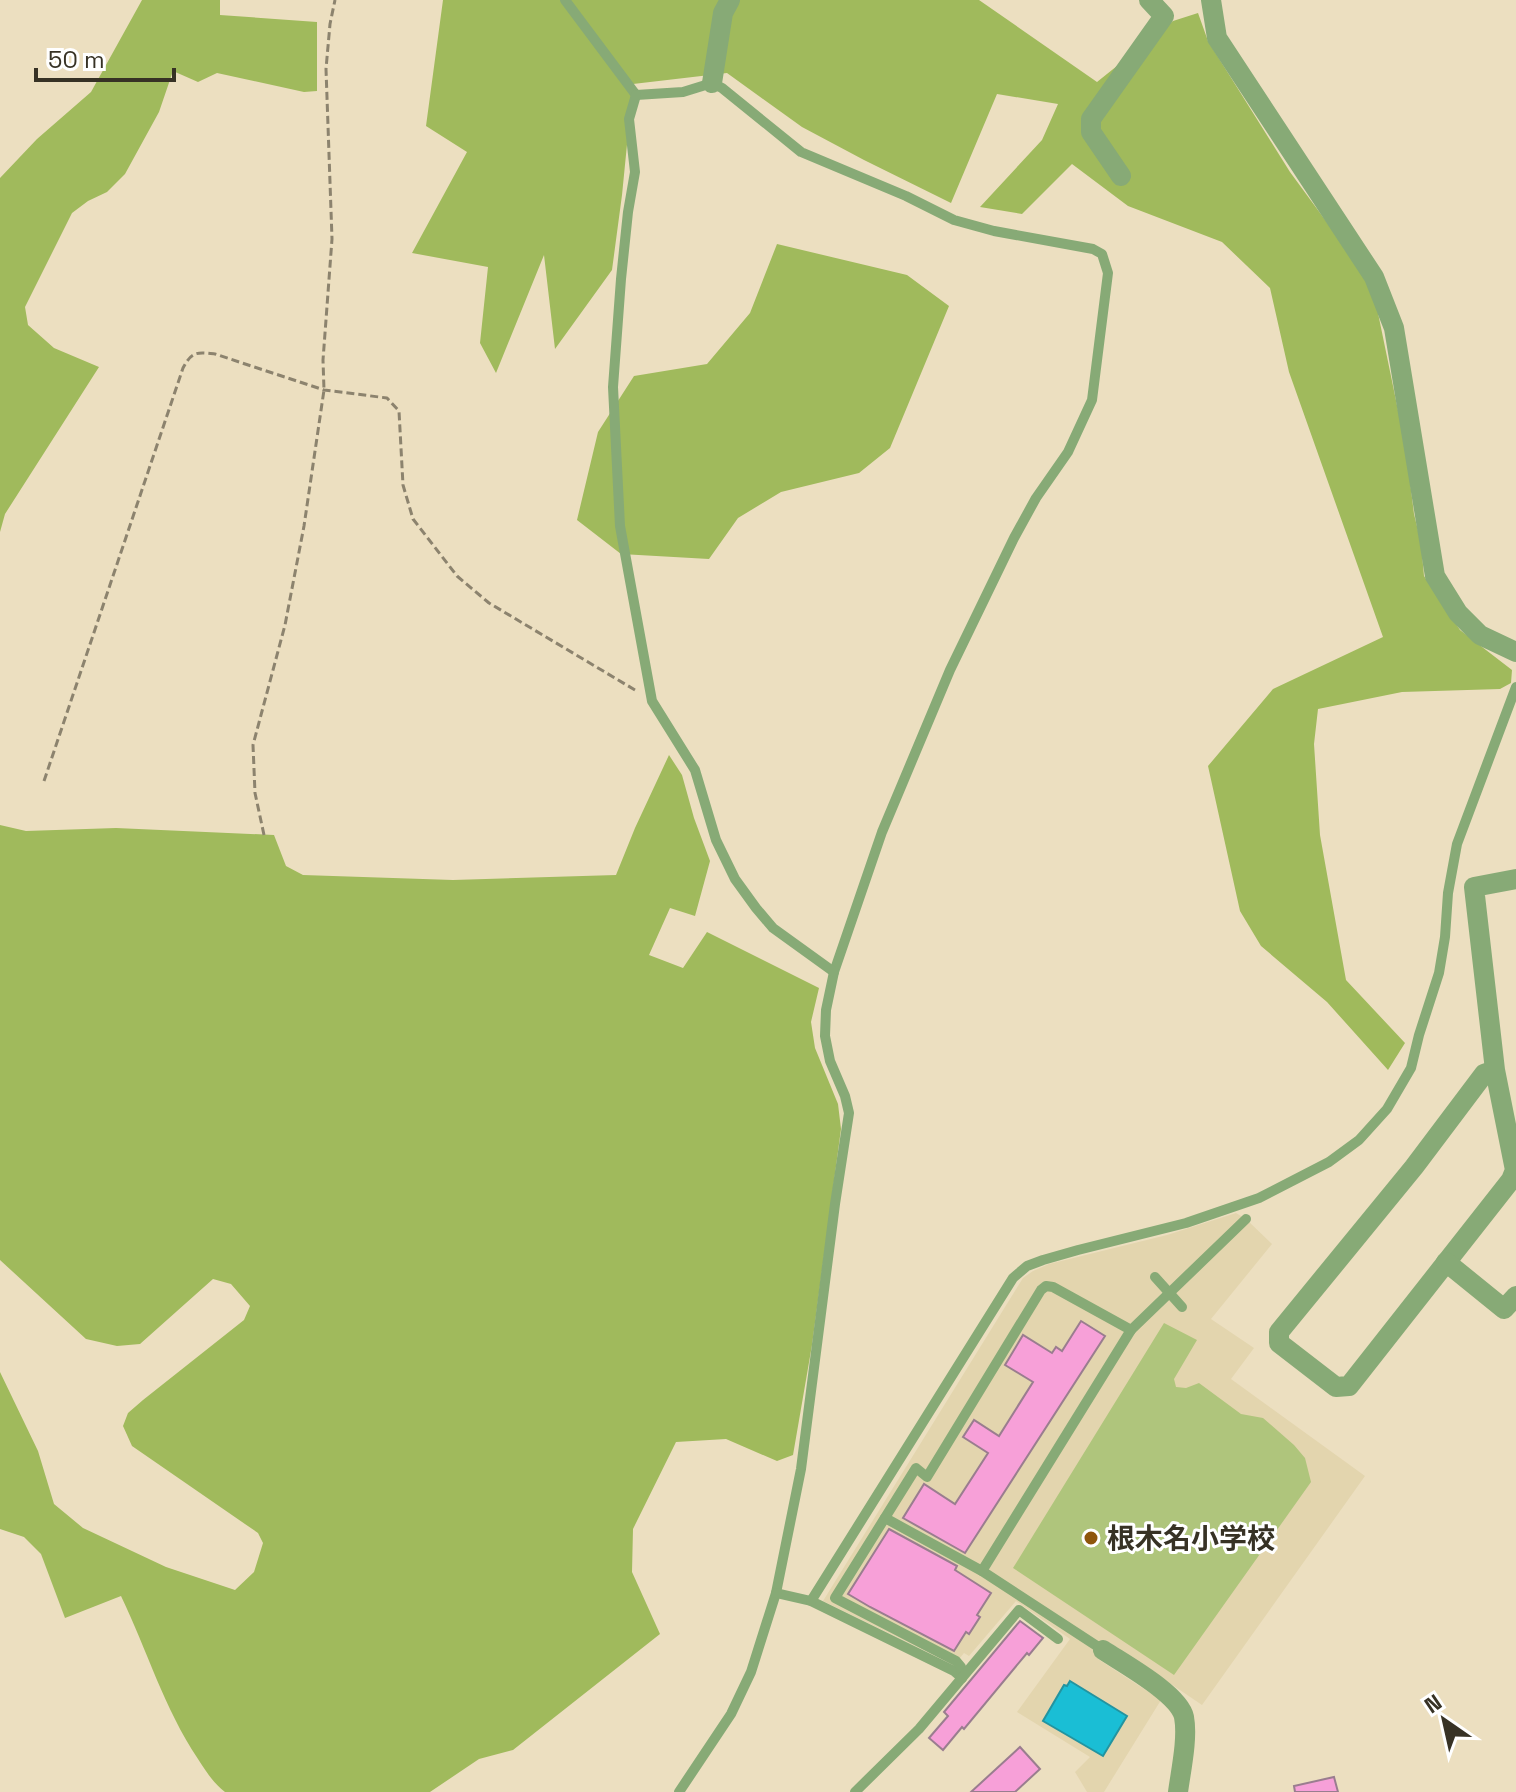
<svg xmlns="http://www.w3.org/2000/svg" width="1516" height="1792" viewBox="0 0 1516 1792" font-family="'Space Grotesk','Noto Sans JP',sans-serif">
<rect width="100%" height="100%" fill="#ecdfc0"/>
<path fill="#e3d5ae" d="M1236 1213 1246 1219 1272 1244 1211 1319 1254 1348 1231 1379 1365 1476 1202 1705 1109 1642 1098 1659 1161 1700 1104 1792H1087L1075 1772 1090 1757 1017 1712 1070 1639 1016 1601 969 1656 964 1653 954 1665 823 1601 1023 1278 1033 1271 1049 1264 1167 1235Z"/>
<path fill="#afc57c" d="M1164 1323 1197 1340 1174 1379 1176 1387 1186 1388 1199 1383 1241 1414 1263 1418 1294 1445 1305 1458 1311 1482 1174 1675 1013 1568Z"/>
<g fill="#a0ba5c">
<path d="M142 0H220V15L317 22V91L304 92 217 73 198 82 173 71 159 112 125 174 107 192 88 201 72 213 25 307 28 325 54 348 99 367 5 514 0 532V178L37 139 91 92Z"/>
<path d="M443 0H979L1097 82 1173 21 1198 13 1208 41 1290 172 1372 284 1406 449 1414 514 1421 543 1424 576 1460 630 1512 670 1511 683 1500 689 1402 692 1318 709 1314 744 1320 835 1346 980 1405 1043 1388 1070 1327 1002 1261 946 1240 911 1208 766 1273 689 1383 637 1289 372 1270 288 1222 242 1128 206 1072 164 1022 214 980 207 1042 140 1058 104 997 94 951 203 864 160 802 127 727 73 633 84 622 195 612 270 555 349 544 255 496 373 480 343 488 267 412 253 467 152 426 126Z"/>
<path d="M777 244 907 275 949 306 890 448 859 473 781 492 738 518 709 559 621 554 577 520 598 432 634 376 707 364 750 313Z"/>
<path d="M669 755 682 775 694 818 710 861 695 916 670 908 649 955 683 968 707 932 819 988 811 1022 815 1048 838 1104 841 1129 812 1345 793 1455 777 1461 726 1439 676 1442 633 1529 632 1572 660 1634 513 1750 479 1759 430 1792H225C213 1783 206 1771 198 1759 164 1708 147 1650 121 1596L65 1618 41 1554 24 1537 0 1529V1372L38 1451 54 1504 83 1528 166 1567 235 1590 254 1572 263 1543 258 1533 132 1446 123 1426 128 1413 143 1400 244 1320 250 1306 231 1284 213 1279 140 1344 117 1346 86 1339 0 1260V825L26 831 116 828 274 835 286 866 303 875 453 880 616 875 635 828Z"/>
</g>
<path fill="#1abed5" stroke="#2394a0" stroke-width="2" d="M1070 1681 1127 1716 1103 1756 1043 1721 1064 1685 1067 1686Z"/>
<g fill="#f7a0d8" stroke="#9a7d8f" stroke-width="2">
<path d="M1081 1321 1105 1336 965 1553 903 1518 924 1484 955 1504 988 1453 963 1437 974 1420 999 1436 1033 1382 1005 1365 1023 1335 1052 1353 1056 1347 1062 1351Z"/>
<path d="M889 1529 957 1566 955 1570 991 1593 977 1615 980 1617 969 1634 966 1632 954 1651 870 1607 848 1594Z"/>
<path d="M1020 1621 1043 1638 1029 1655 1027 1653 964 1729 962 1727 943 1750 929 1738 948 1716 944 1712Z"/>
<path d="M1020 1747 1040 1769 1015 1792H971Z"/>
<path d="M1334 1777 1338 1792H1295L1294 1786Z"/>
</g>
<g fill="none" stroke-linecap="round" stroke-linejoin="round">
<g stroke="#8c836e" stroke-width="3" stroke-dasharray="8 4" stroke-linecap="butt">
<path d="M44 781 183 368C192 351 197 352 215 354L324 390 387 398 399 411 403 485 413 519 457 576 489 603 635 690"/>
<path d="M264 835 255 793 253 745 285 625 304 526 324 390 323 360 332 239 326 69 330 24 335 0"/>
</g>
<g stroke="#87aa76" stroke-width="10">
<path d="M565 0 636 95 683 92 712 83 722 88 801 152 906 196 954 220 994 231 1093 249 1102 254 1108 273 1092 400 1068 452 1036 498 1014 538 950 670 882 832 834 972 826 1010 825 1036 830 1061 845 1096 849 1113 835 1204 801 1469 776 1593 751 1672 731 1714 679 1792"/>
<path d="M636 95 629 119 635 172 628 212 621 279 613 387 620 526 652 701 695 770 716 840 735 879 756 908 773 928 834 972"/>
<path d="M1155 1277 1182 1307"/>
<path d="M885 1518 982 1571 1103 1650"/>
<path d="M982 1571 1131 1330 1246 1219"/>
<path d="M776 1593 811 1601 954 1671 962 1678"/>
<path d="M811 1601 1013 1278 1027 1266 1043 1260 1078 1250 1186 1223 1259 1198 1329 1162 1359 1140 1387 1109 1411 1068 1419 1035 1439 973 1445 937 1448 893 1457 844 1516 687"/>
<path d="M962 1678 961 1667 956 1661 835 1598 916 1468 927 1477 1041 1290 1046 1286 1053 1287 1131 1330"/>
<path d="M855 1792 919 1729 1019 1610 1058 1639"/>
</g>
<g stroke="#87aa76" stroke-width="20">
<path d="M1211 0 1217 38 1374 277 1394 328 1435 576 1458 613 1480 635 1516 652"/>
<path d="M712 83 723 13 730 0"/>
<path d="M1121 176 1091 132V119L1164 16 1149 0"/>
<path d="M1495 1070 1484 1074 1414 1167 1279 1332V1343L1336 1387 1349 1386 1511 1180 1515 1170 1495 1070 1474 887 1516 879"/>
<path d="M1446 1262 1504 1309 1516 1296"/>
<path d="M1103 1650C1124 1664 1179 1694 1184 1717 1188 1738 1181 1770 1178 1792"/>
</g>
</g>
<circle fill="#8e560d" stroke="#fff" stroke-width="3" cx="1091" cy="1538" r="8"/>
<g text-anchor="middle" stroke-width="6" stroke-linejoin="round" paint-order="stroke">
<g font-size="28" font-weight="bold" fill="#373225" stroke="#fff" text-anchor="start">
<text x="1107" y="1548">根木名小学校</text>
</g>
</g>
<g transform="translate(1444 1720) rotate(326)" stroke="#ffffff" stroke-width="6" paint-order="stroke">
<path d="M0-6L14 30L0 20L-14 30Z" fill="#373225"/>
<text y="-12" font-size="22" font-weight="bold" text-anchor="middle" fill="#373225">N</text>
</g>
<path d="M36 68v12h138v-12" fill="none" stroke="#373225" stroke-width="4"/>
<text x="48" y="68" font-size="24" fill="#373225" stroke="#ffffff" stroke-width="6" paint-order="stroke">50 m</text>
</svg>
